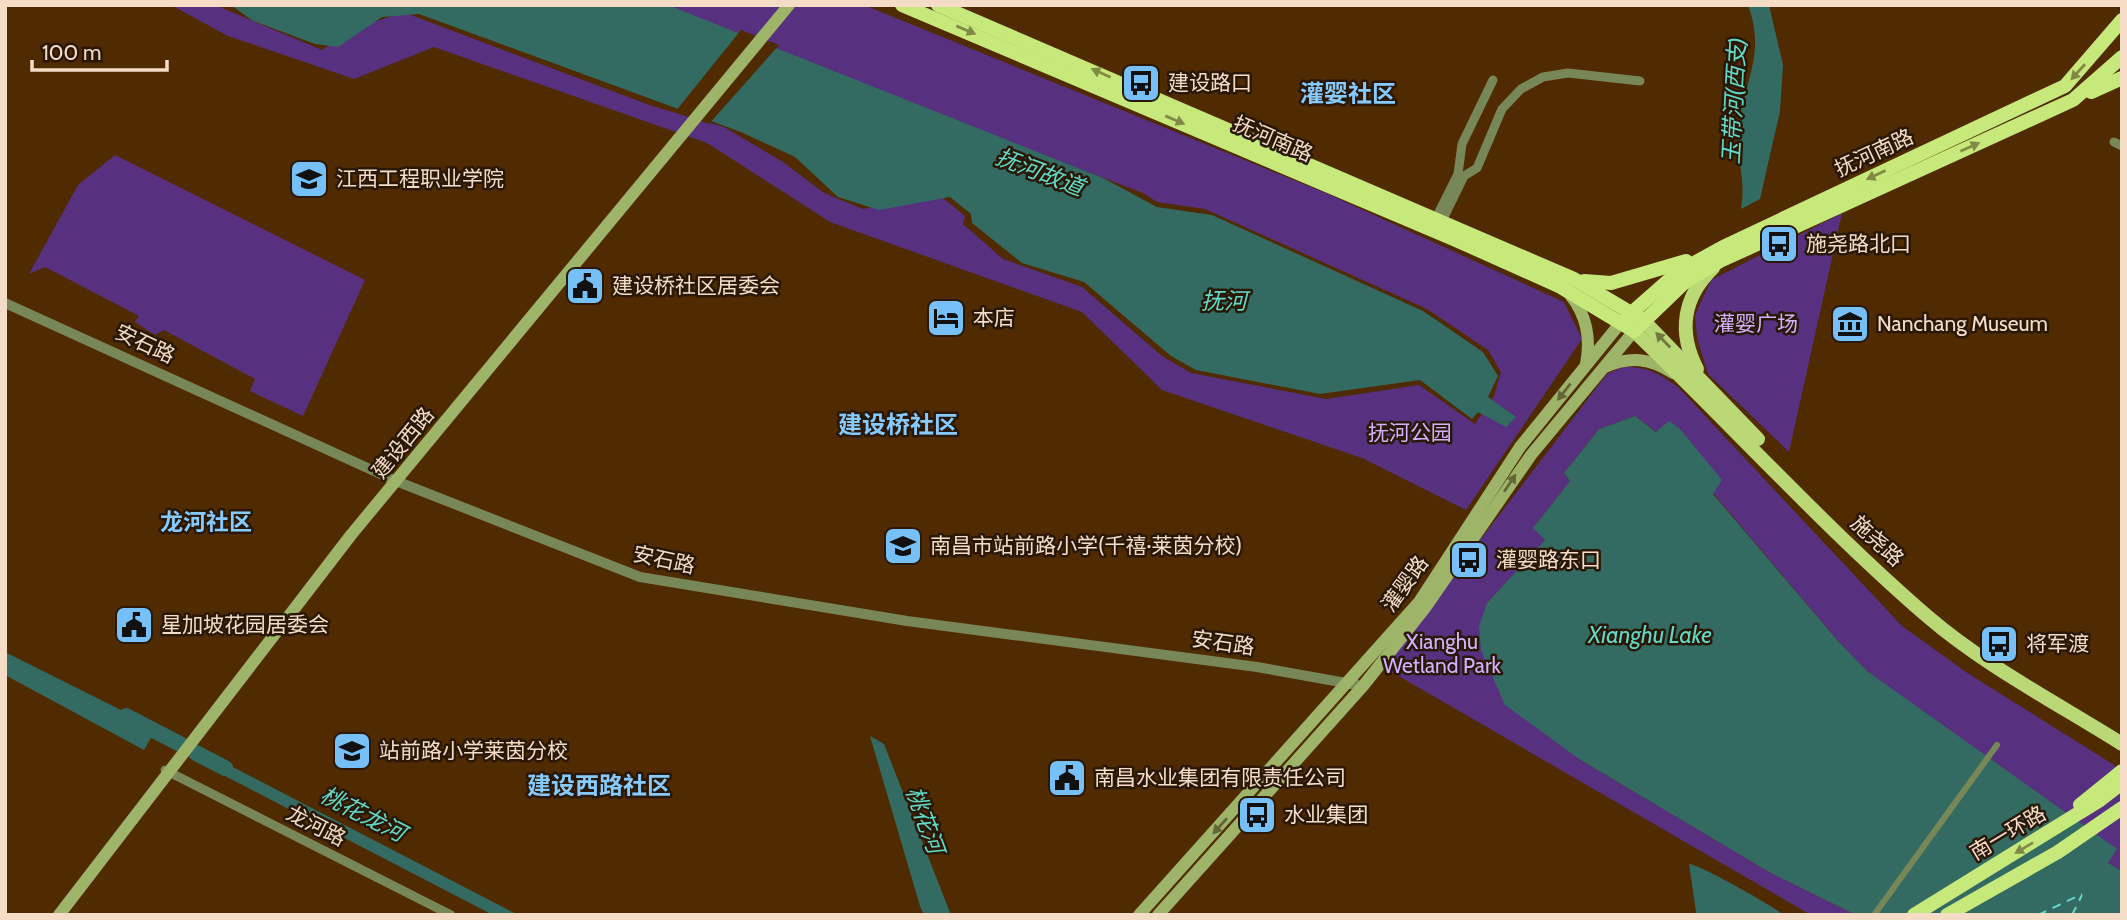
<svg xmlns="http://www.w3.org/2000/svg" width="2127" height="920" viewBox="0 0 2127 920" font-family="Cabin,'Noto Sans SC',sans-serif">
<rect width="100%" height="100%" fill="#502a00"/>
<g fill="#573180">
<path d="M171 5H215L322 50 351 30 403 12 652 106 724 127 783 162 824 193 863 209 938 194 965 216 963 224 1003 259 1082 287 1162 356 1191 373 1326 399 1419 385 1475 424 1494 396 1501 372 1488 350 1427 309 1205 209 1157 202 1143 193 649 5H864L1328 194 1564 302 1582 339 1466 510 1362 458 1162 390 1082 312 830 222 707 143 434 47 354 79 228 36Z"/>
<path d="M115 155 365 280 303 416 250 391 255 379 164 330 155 335 135 322 139 316 45 267 29 274 78 185Z"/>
<path d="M1842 213 1789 452 1708 374 1697 338 1695 315 1711 280Z"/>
<path d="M1623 367C1647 366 1660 374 1678 387L1902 626 1966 672 2122 770V871L2108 864 1867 671 1838 641 1713 493 1722 480 1635 416 1599 429 1564 473 1570 481 1534 527 1545 540 1487 603 1579 759 1769 872 1856 915H1811L1383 667 1607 374Z"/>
</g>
<g fill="#336b62">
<path d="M231 5H668L1103 178 1157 207 1212 215 1423 311 1483 352 1498 376 1488 397 1516 417 1506 427 1478 412 1472 419 1420 380 1320 394 1196 370 1171 356 1084 282 1022 263 972 223 971 214 950 197 879 210 838 197 795 157 741 132 419 14 382 17 338 47 315 44 253 21Z"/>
<path d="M1748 5H1769L1783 65 1780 111 1760 199 1741 209C1746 180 1737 161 1738 133 1742 83 1767 57 1748 5Z"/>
<path d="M1635 416 1656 432 1669 421 1680 429 1722 480 1713 494 1838 641 1867 671 2117 849 2108 863 2122 871V915H1856L1769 872 1579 759 1505 705 1481 650 1479 627 1487 603 1545 540 1533 528 1570 481 1564 473 1599 429Z"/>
<path d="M5 652 137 718 152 736 144 750 5 675Z"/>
<path d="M870 736 884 744 951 915H924L920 906Z"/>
<path d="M198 749 518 915H493L223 775Z"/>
<path d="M1689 864C1699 864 1773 906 1784 915H1694L1696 912Z"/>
</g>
<path fill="#502a00" d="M741 30 779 45 709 124 675 112Z"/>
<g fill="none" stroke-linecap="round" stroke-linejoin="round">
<g stroke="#336b62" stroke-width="16">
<path d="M126 716 182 745"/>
<path d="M196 753 225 768"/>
</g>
<g stroke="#63d9c8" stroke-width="2" stroke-dasharray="9 7" stroke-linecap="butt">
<path d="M2038 915 2082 894"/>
<path d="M2072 915 2082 895"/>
</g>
<path stroke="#788758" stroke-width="6" d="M1874 915 1997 745"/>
<g stroke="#788758" stroke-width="9">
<path d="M2114 142 2122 146"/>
<path d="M1435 220 1458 174 1462 144 1493 80"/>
<path d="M1441 223 1464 176 1477 168 1502 109 1521 89 1543 77 1568 73 1640 81"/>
<path d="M165 770 451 915"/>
</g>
<path stroke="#788758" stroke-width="10" d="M5 303 396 481 640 577 907 621 1257 667 1363 686"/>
<g stroke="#9db469" stroke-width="12">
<path d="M1571 296C1587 316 1591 338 1586 364"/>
<path d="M1605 367C1630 356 1650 358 1673 373"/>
<path d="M59 915 351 535 789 5"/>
<path d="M1139 915 1419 602 1520 447 1622 321"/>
<path d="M1158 915 1363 686 1425 608 1531 455 1634 331"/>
</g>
<g stroke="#bad875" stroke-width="14">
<path d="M1643 320 1758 439"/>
<path d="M1634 331C1732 425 1824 527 1927 616 1985 666 2057 703 2122 744"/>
<path d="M1697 369C1678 332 1683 297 1713 268"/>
</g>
<g stroke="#c7e87a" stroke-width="14">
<path d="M902 5 1456 240 1559 286 1634 331 1685 282 1720 261 2073 100 2122 57"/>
<path d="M938 5 1574 279 1643 320"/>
<path d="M2091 92 2122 78"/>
<path d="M1584 281 1611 283 1686 261"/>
<path d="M1628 316 1678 272 1723 247 2065 86 2122 20"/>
<path d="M2080 805 2122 771"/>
<path d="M1914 915 2100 800 2122 783"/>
<path d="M1947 915 2058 852 2122 808"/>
</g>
</g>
<defs><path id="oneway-solid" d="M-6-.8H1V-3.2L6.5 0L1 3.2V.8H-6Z" transform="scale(1.75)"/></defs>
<g fill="#808a46">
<use href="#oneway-solid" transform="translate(966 30) rotate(23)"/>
<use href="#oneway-solid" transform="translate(2078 72) rotate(132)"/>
<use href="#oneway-solid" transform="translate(1101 73) rotate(-156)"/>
<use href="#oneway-solid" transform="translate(1175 120) rotate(23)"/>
<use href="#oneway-solid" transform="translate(1970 147) rotate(-24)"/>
<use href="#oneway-solid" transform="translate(1876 175) rotate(155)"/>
<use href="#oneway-solid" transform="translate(2024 848) rotate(149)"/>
</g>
<use fill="#72783e" href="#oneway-solid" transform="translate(1663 340) rotate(-134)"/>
<g fill="#636638">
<use href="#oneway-solid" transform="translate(1564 392) rotate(128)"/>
<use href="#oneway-solid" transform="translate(1510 483) rotate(-56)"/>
<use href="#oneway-solid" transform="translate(1220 826) rotate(132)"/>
</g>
<defs>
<symbol id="bus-square" viewBox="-11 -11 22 22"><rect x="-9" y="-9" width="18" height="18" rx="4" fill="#77bff7" stroke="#291807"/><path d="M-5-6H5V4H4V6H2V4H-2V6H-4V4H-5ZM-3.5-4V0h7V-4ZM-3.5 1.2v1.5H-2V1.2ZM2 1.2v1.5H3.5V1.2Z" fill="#111"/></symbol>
<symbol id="university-square" viewBox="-11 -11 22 22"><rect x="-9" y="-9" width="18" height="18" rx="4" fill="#77bff7" stroke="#291807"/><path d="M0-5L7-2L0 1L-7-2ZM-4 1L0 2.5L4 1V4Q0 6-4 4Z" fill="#111"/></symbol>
<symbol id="civic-square" viewBox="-11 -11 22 22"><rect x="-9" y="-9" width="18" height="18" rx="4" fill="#77bff7" stroke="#291807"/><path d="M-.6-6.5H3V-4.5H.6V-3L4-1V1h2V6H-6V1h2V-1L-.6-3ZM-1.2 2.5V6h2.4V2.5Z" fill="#111"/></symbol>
<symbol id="hotel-square" viewBox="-11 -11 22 22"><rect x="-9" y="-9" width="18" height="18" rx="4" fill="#77bff7" stroke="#291807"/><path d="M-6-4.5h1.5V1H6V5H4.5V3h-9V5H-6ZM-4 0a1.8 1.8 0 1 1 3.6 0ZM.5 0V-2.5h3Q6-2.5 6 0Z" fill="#111"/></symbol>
<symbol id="museum-square" viewBox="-11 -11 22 22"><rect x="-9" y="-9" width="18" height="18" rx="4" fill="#77bff7" stroke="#291807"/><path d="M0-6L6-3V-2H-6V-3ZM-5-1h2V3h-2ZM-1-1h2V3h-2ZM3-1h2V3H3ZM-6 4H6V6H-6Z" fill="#111"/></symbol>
<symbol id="school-square" viewBox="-11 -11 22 22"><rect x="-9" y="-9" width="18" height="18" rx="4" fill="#77bff7" stroke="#291807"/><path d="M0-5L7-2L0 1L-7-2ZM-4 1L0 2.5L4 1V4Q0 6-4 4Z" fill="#111"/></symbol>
</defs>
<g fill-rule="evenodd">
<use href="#bus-square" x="1119" y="61" width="44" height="44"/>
<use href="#university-square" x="287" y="157" width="44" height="44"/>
<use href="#bus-square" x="1757" y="222" width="44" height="44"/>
<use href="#civic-square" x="563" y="264" width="44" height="44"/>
<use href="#hotel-square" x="924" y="296" width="44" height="44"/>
<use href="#museum-square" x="1828" y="302" width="44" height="44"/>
<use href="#school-square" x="881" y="524" width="44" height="44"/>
<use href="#bus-square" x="1447" y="538" width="44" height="44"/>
<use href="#civic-square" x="112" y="603" width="44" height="44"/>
<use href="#bus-square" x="1977" y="622" width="44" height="44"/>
<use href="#school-square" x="330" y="729" width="44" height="44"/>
<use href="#civic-square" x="1045" y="756" width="44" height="44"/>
<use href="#bus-square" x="1235" y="793" width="44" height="44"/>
</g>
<g text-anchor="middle" stroke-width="5" stroke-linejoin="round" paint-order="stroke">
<g font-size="21" fill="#f4dcc7" stroke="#291807" text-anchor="start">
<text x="1168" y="90">建设路口</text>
<text x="336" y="186">江西工程职业学院</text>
<text x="1806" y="251">施尧路北口</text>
<text x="612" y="293">建设桥社区居委会</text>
<text x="973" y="325">本店</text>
<text x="1877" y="331">Nanchang Museum</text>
<text x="930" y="553">南昌市站前路小学(千禧·莱茵分校)</text>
<text x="1496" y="567">灌婴路东口</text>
<text x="161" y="632">星加坡花园居委会</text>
<text x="2026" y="651">将军渡</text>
<text x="379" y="758">站前路小学莱茵分校</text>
<text x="1094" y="785">南昌水业集团有限责任公司</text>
<text x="1284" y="822">水业集团</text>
</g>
<g font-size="21" fill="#f4dcc7" stroke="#291807">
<text transform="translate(1273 139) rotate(23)" y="7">抚河南路</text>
<text transform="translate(1874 153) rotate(-25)" y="7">抚河南路</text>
<text transform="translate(145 344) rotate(25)" y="7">安石路</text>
<text transform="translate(403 443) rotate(-51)" y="7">建设西路</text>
<text transform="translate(1877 541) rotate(43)" y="7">施尧路</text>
<text transform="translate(664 560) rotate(12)" y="7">安石路</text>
<text transform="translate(1405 584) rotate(-54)" y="7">灌婴路</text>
<text transform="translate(1223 643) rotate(8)" y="7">安石路</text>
<text transform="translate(316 826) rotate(27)" y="7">龙河路</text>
<text transform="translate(2008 833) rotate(-31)" y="7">南一环路</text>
</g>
<g font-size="21" fill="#d2b2fe" stroke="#291807">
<text x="1756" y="331">灌婴广场</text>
<text x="1410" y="440">抚河公园</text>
<text x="1442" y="649">Xianghu<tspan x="1442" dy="24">Wetland Park</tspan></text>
</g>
<g font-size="23" font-style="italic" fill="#63d9c8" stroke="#291807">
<text transform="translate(1734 101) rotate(-87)" y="8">玉带河(西支)</text>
<text transform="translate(1040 172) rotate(21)" y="8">抚河故道</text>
<text x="1224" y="309">抚河</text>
<text x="1650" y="643">Xianghu Lake</text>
<text transform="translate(363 814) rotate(27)" y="8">桃花龙河</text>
<text transform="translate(925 820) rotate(70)" y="8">桃花河</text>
</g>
<g font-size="23" font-weight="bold" fill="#87cafe" stroke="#291807">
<text x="206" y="530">龙河社区</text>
</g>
<g font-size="24" font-weight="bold" fill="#87cafe" stroke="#291807">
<text x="1348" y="102">灌婴社区</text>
<text x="898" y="433">建设桥社区</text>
<text x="599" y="794">建设西路社区</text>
</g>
</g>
<rect width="2127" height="920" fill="none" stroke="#f4dcc7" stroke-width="14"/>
<path d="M32 60v10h135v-10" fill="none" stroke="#f4dcc7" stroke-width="3.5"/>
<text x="42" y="60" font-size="21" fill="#f4dcc7" stroke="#291807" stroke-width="5" paint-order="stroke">100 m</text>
</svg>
